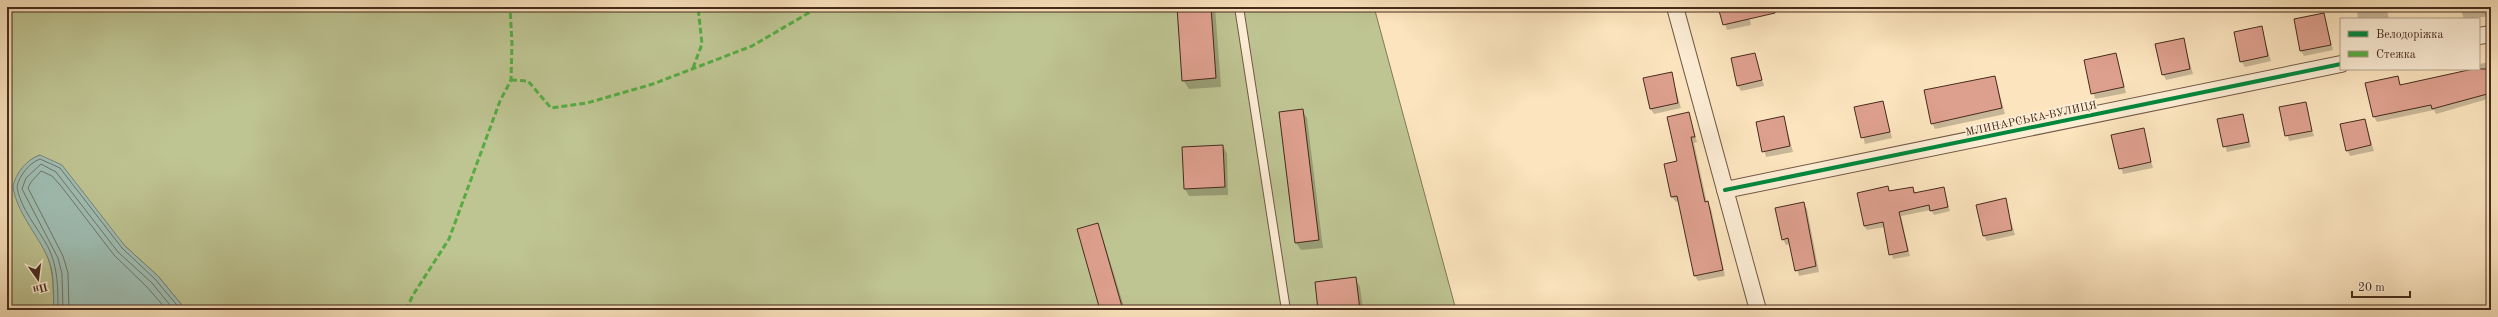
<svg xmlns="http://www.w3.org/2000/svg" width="2498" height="317" viewBox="0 0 2498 317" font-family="'Old Standard TT',serif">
<rect width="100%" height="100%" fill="#fbe4be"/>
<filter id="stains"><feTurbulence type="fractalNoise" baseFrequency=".005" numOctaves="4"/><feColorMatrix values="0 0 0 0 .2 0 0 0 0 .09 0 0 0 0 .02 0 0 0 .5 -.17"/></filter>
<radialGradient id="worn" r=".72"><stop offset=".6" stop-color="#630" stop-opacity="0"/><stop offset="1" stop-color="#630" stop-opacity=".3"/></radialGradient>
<path fill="#bec492" stroke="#827858" d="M7 7H1374L1456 310H186L158 276 125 246 40 155C32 158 28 162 23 168 0 197 40 232 49 261 54 277 53 294 54 310H7Z"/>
<path fill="#9fbeb3" stroke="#7b8377" d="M40 155 62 165 125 246 158 276 186 310H54C53 293 55 274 48 258 38 235 16 212 13 186 16 173 26 160 40 155Z"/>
<g fill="#0003">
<path d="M1178 7H1215L1221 87 1189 89 1183 80Z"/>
<path d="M1719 7H1747L1751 25 1727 30Z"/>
<path d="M2373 7H2386L2389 19H2358L2357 11Z"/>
<path d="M2460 7H2491V16L2464 19Z"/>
<path d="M2323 14 2333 50 2304 56 2301 51Z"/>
<path d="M2261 27 2271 61 2245 67 2241 61Z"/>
<path d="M2183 39 2193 74 2166 80 2163 74Z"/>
<path d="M1755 54 1764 86 1741 91 1738 86Z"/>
<path d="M2116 54 2126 93 2095 99 2085 61Z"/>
<path d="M2491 62V98L2436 114 2434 110 2377 122 2374 117 2367 84 2397 77 2401 85 2479 69V64Z"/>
<path d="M1671 73 1681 108 1654 114 1650 108Z"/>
<path d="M1995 77 2005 114 1935 129 1932 123Z"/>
<path d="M1883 103 1892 138 1865 144 1856 108Z"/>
<path d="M2305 103 2314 136 2289 141 2280 108Z"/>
<path d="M1302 110 1307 118 1323 248 1301 250 1296 243Z"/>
<path d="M1689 114 1697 142 1694 143 1707 203 1711 208 1725 276 1698 281 1695 276 1679 201 1676 202 1672 197Z"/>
<path d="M2243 115 2251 147 2227 152 2218 120Z"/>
<path d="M1784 117 1793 152 1766 157 1757 123Z"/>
<path d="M2365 120 2374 151 2350 156 2347 150Z"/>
<path d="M2143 130 2153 168 2123 174 2112 136Z"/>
<path d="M1223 146 1227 154 1228 195 1189 196 1185 189Z"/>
<path d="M1887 187 1890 192 1913 188 1916 194 1943 188 1950 211 1934 215 1931 210 1901 216 1910 256 1893 259 1885 227 1867 230 1864 226Z"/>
<path d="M2005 199 2015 235 1987 241 1984 236Z"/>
<path d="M1804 204 1807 209 1819 272 1799 276 1790 244 1786 245 1783 239Z"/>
<path d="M1097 224 1101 232 1125 310H1101Z"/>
<path d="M1355 278 1360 287 1363 310H1319Z"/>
</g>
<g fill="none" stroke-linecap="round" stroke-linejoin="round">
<g stroke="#727468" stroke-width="1">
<path d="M58 310C58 288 58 267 48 247 38 228 20 208 17 187 19 176 29 163 40 159L60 168 122 248 155 279 181 310"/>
<path d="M63 310 62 274 58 258 22 189 26 178 41 164 56 172 118 252 152 283 174 310"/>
<path d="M69 310 68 273 63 256 28 188 31 182 41 171 52 176 61 186 114 255 147 287 167 310"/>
</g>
</g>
<g fill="#dea08e" stroke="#462b1d">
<path d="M1177 7H1211L1216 78 1182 81Z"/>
<path d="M1718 7H1774L1775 13 1723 25Z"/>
<path d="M2324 13 2331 45 2300 51 2294 19Z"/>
<path d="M2262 26 2268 56 2240 62 2234 32Z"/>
<path d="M2184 38 2190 69 2162 75 2155 44Z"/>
<path d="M1755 53 1762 80 1737 86 1731 58Z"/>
<path d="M2116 53 2124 87 2091 94 2084 60Z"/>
<path d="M2473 69H2491V93L2432 109 2431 105 2373 117 2365 83 2398 76 2400 85Z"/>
<path d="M1672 72 1678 103 1650 109 1643 78Z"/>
<path d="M1995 76 2002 108 1931 124 1924 90Z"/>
<path d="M1883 101 1890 132 1861 138 1854 107Z"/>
<path d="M2306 102 2312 131 2285 136 2279 107Z"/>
<path d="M1303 109 1319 240 1295 243 1279 112Z"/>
<path d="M1689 112 1695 137H1691L1705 202 1708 201 1723 270 1694 276 1677 196 1671 197 1664 164 1677 161 1667 117Z"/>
<path d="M2243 114 2249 142 2223 147 2217 119Z"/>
<path d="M1784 116 1790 146 1762 152 1756 122Z"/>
<path d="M2365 119 2371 145 2346 151 2340 124Z"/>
<path d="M2144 128 2151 162 2119 169 2111 135Z"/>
<path d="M1223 145 1225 187 1184 189 1182 147Z"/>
<path d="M1888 186 1889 191 1913 187 1914 193 1944 187 1948 207 1930 211 1929 205 1899 212 1908 251 1889 255 1883 222 1864 226 1857 193Z"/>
<path d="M2006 198 2012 230 1983 236 1976 205Z"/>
<path d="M1804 202 1816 266 1795 271 1788 238 1782 240 1775 208Z"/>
<path d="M1098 223 1123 310H1100L1077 229Z"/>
<path d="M1356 277 1360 310H1318L1315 282Z"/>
</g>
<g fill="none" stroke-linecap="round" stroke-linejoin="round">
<defs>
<path id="service" d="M1239 7 1286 310"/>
<g id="minor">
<path d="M1675 7 1758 310"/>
<path d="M2479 36 2491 34"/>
<path d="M1725 190 2341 64"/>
</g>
</defs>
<use href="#service" stroke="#735945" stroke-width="10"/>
<use href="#minor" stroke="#735945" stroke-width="18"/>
<use href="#service" stroke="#fcedd5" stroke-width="8"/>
<use href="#minor" stroke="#fcedd5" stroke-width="16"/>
<g stroke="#56ab43" stroke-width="3" stroke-dasharray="6 3" stroke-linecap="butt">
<path d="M693 68 702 44 698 7"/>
<path d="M511 80 528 81 551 108 587 103 653 84 752 46 812 11 815 7"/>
<path d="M406 310 413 295 449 239 500 101 511 80 512 44 510 7"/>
</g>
<defs>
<path id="cycleway" d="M1725 190 2341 64"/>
</defs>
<use href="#cycleway" stroke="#fcedd5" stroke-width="6"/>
<use href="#cycleway" stroke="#00873e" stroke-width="4"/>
</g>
<g text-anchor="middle" stroke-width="3.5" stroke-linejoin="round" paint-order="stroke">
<g font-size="11" fill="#462b1d" stroke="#fcedd5">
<text transform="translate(2031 118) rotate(-12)" y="4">МЛИНАРСЬКА ВУЛИЦЯ</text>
</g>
</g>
<rect width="2498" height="317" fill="none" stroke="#fbe4be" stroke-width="24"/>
<rect x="8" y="8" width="2482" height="301" fill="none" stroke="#462b1d" stroke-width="2"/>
<rect x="12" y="12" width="2474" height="293" fill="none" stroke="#462b1d"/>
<rect x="2340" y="18" width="140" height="52" fill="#fcedd5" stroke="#b39f8b"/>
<rect x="2348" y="31" width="20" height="6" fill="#00873e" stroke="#b39f8b"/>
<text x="2376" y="38" font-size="12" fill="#462b1d">Велодоріжка</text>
<rect x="2348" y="51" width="20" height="6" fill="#56ab43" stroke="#b39f8b"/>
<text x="2376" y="58" font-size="12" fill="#462b1d">Стежка</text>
<g transform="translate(38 279) rotate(166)" stroke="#fcedd5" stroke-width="3" paint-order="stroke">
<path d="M0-3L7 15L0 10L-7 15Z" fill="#462b1d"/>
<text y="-6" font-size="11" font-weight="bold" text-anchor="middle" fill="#462b1d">Пн</text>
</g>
<path d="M2352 291v6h58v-6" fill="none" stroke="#462b1d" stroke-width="2"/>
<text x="2358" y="291" font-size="12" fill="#462b1d" stroke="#fcedd5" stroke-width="3" paint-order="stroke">20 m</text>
<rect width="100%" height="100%" filter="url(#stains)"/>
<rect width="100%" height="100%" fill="url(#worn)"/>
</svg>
